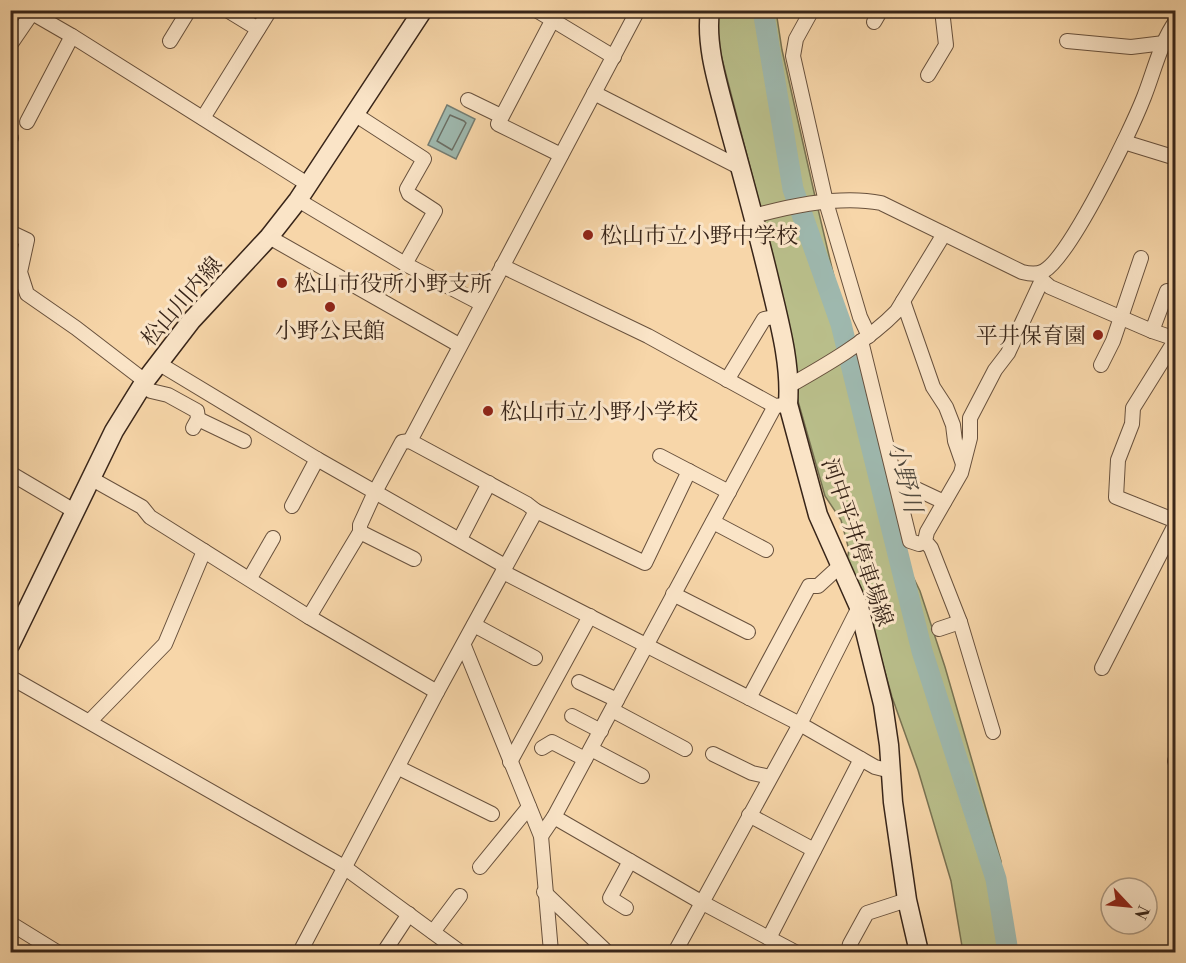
<svg xmlns="http://www.w3.org/2000/svg" width="1186" height="963" viewBox="0 0 1186 963" font-family="'Libre Bodoni','Noto Serif JP',serif">
<rect width="100%" height="100%" fill="#f7d6a9"/>
<filter id="stains"><feTurbulence type="fractalNoise" baseFrequency=".00333" numOctaves="4"/><feColorMatrix values="0 0 0 0 .2 0 0 0 0 .09 0 0 0 0 .02 0 0 0 .5 -.17"/></filter>
<radialGradient id="worn" r=".72"><stop offset=".6" stop-color="#630" stop-opacity="0"/><stop offset="1" stop-color="#630" stop-opacity=".3"/></radialGradient>
<path fill="#b9be8a" stroke="#787252" stroke-width="1.5" d="M716 11H776L782 50 814 192 849 340 876 440 902 554 920 591 945 667 1001 861V880L1017 952H963L951 881 918 770 892 697 871 622 847 560 849 550 841 520 825 496 798 401 791 359 758 198 714 28Z"/>
<path fill="#9eb8ae" stroke="#757d72" stroke-width="1.5" d="M447 105 475 119 456 159 428 145Z"/>
<g fill="none" stroke-linecap="round" stroke-linejoin="round">
<path stroke="#6b6e64" stroke-width="1.5" d="M450 115 464 121 466 123 452 150 437 141Z"/>
<path stroke="#9eb8ae" stroke-width="21" d="M763 10 793 189 841 324 922 651 996 879 1008 952"/>
<defs>
<g id="minor">
<path d="M27 10 72 36 309 185"/>
<path d="M227 10 258 29"/>
<path d="M536 10 614 57"/>
<path d="M812 10 796 39 793 56 826 202 860 317 869 336"/>
<path d="M552 21 498 124 561 155"/>
<path d="M874 22 881 10"/>
<path d="M170 41 189 10"/>
<path d="M1067 41 1131 47 1164 43"/>
<path d="M10 45 34 10"/>
<path d="M928 75 946 45 942 10"/>
<path d="M594 93 741 168"/>
<path d="M468 100 501 116"/>
<path d="M356 115 424 159 407 189 409 194 435 211 405 264 482 304"/>
<path d="M203 118 270 10"/>
<path d="M27 122 72 36"/>
<path d="M10 139 11 138"/>
<path d="M1124 142 1176 158"/>
<path d="M298 200 405 264"/>
<path d="M754 216C793 205 841 195 881 203L1022 272C1030 274 1037 275 1044 271 1071 255 1131 130 1144 97 1154 72 1160 43 1176 21"/>
<path d="M10 232 27 240 20 272 27 294 76 328 145 381"/>
<path d="M269 237 459 345"/>
<path d="M502 266 648 336 775 406 784 405"/>
<path d="M1042 280 1050 287 1152 331 1176 339 1133 408 1132 424 1118 460 1116 497 1176 521"/>
<path d="M903 301 933 387 946 407 953 425 955 441 963 464"/>
<path d="M1152 331 1167 291"/>
<path d="M861 341 910 541 919 544 925 541"/>
<path d="M158 363 317 459 505 566"/>
<path d="M1101 365 1113 341 1141 258"/>
<path d="M727 380 764 319 778 316"/>
<path d="M142 385 151 391 168 395 197 411 198 419 193 428"/>
<path d="M789 386C826 365 868 341 897 311L944 234"/>
<path d="M198 419 244 441"/>
<path d="M660 456 729 492"/>
<path d="M10 473 76 512"/>
<path d="M92 479 142 507 150 517 309 617 437 692"/>
<path d="M895 479 944 502"/>
<path d="M292 506 317 459"/>
<path d="M536 511 645 563 689 471"/>
<path d="M713 522 766 550"/>
<path d="M360 532 414 559"/>
<path d="M460 539 489 483"/>
<path d="M503 572 800 724 875 767 891 771"/>
<path d="M250 578 273 538"/>
<path d="M673 594 748 632"/>
<path d="M309 617 360 532V525L375 492 402 442 410 441"/>
<path d="M474 625 535 658"/>
<path d="M939 629 960 622"/>
<path d="M464 646 541 836 551 952"/>
<path d="M1102 668 1176 523"/>
<path d="M10 677 344 867 460 952"/>
<path d="M579 682 617 700"/>
<path d="M749 698 809 586H818L841 565"/>
<path d="M612 710 685 749"/>
<path d="M572 716 601 731"/>
<path d="M90 721 165 644 204 551"/>
<path d="M993 732 960 622 931 548 925 541 927 532 961 473 970 438V418L995 370 1008 353 1042 280 1040 273"/>
<path d="M542 748 552 742 585 759"/>
<path d="M591 749 642 776"/>
<path d="M713 754 752 773 770 777"/>
<path d="M1175 761 1176 760"/>
<path d="M510 762 590 616"/>
<path d="M399 768 492 814"/>
<path d="M749 815 814 850"/>
<path d="M554 817 701 902 795 952"/>
<path d="M541 836 554 817 775 406"/>
<path d="M480 867 529 807"/>
<path d="M544 892 607 952"/>
<path d="M626 908 610 898 630 861"/>
<path d="M10 923 57 952"/>
<path d="M433 932 460 896"/>
<path d="M769 938 861 759"/>
<path d="M300 952 437 692 536 511 527 504 410 441 638 10"/>
<path d="M384 952 409 914"/>
<path d="M675 952 800 724 859 607"/>
<path d="M848 952 850 944 867 913 907 900"/>
</g>
<g id="secondary">
<path d="M710 10C705 47 719 87 728 123 743 177 758 232 771 287 780 325 791 365 788 404L818 515 859 607 883 704 889 745 893 802 907 900 919 952"/>
<path d="M10 645 114 431 145 381 191 321 269 237 298 200 423 10"/>
</g>
</defs>
<use href="#minor" stroke="#68513d" stroke-width="16"/>
<use href="#secondary" stroke="#382519" stroke-width="21"/>
<use href="#minor" stroke="#fae4c7" stroke-width="14"/>
<use href="#secondary" stroke="#fae4c7" stroke-width="18"/>
</g>
<g fill="#8f2418" stroke="#fae4c7" stroke-width="2">
<circle cx="588" cy="235" r="6"/>
<circle cx="282" cy="283" r="6"/>
<circle cx="330" cy="307" r="6"/>
<circle cx="1098" cy="335" r="6"/>
<circle cx="488" cy="411" r="6"/>
</g>
<g text-anchor="middle" stroke-width="6" stroke-linejoin="round" paint-order="stroke">
<g font-size="22" fill="#382519" stroke="#fae4c7" text-anchor="start">
<text x="600" y="243">松山市立小野中学校</text>
<text x="294" y="291">松山市役所小野支所</text>
<text x="330" y="338" text-anchor="middle">小野公民館</text>
<text x="1086" y="343" text-anchor="end">平井保育園</text>
<text x="500" y="419">松山市立小野小学校</text>
</g>
<g font-size="22" fill="#382519" stroke="#fae4c7">
<text transform="translate(181 301) rotate(-49)" y="8">松山川内線</text>
<text transform="translate(858 542) rotate(71)" y="8">河中平井停車場線</text>
</g>
<g font-size="24" font-style="italic" fill="#524a3e" stroke="#fae4c7">
<text transform="translate(905 477) rotate(76)" y="8">小野川</text>
</g>
</g>
<rect width="1186" height="963" fill="none" stroke="#f7d6a9" stroke-width="36"/>
<rect x="12" y="12" width="1162" height="939" fill="none" stroke="#382519" stroke-width="3"/>
<rect x="18" y="18" width="1150" height="927" fill="none" stroke="#382519" stroke-width="1.5"/>
<g transform="translate(1129 906) rotate(116)"><circle r="28" fill="#fae4c7" stroke="#ac9881" stroke-width="1.5"/>
<path d="M0-4.5L10 22L0 15L-10 22Z" fill="#8f2418"/>
<text y="-9" font-size="16" font-weight="bold" text-anchor="middle" fill="#382519">N</text>
</g>
<rect width="100%" height="100%" filter="url(#stains)"/>
<rect width="100%" height="100%" fill="url(#worn)"/>
</svg>
